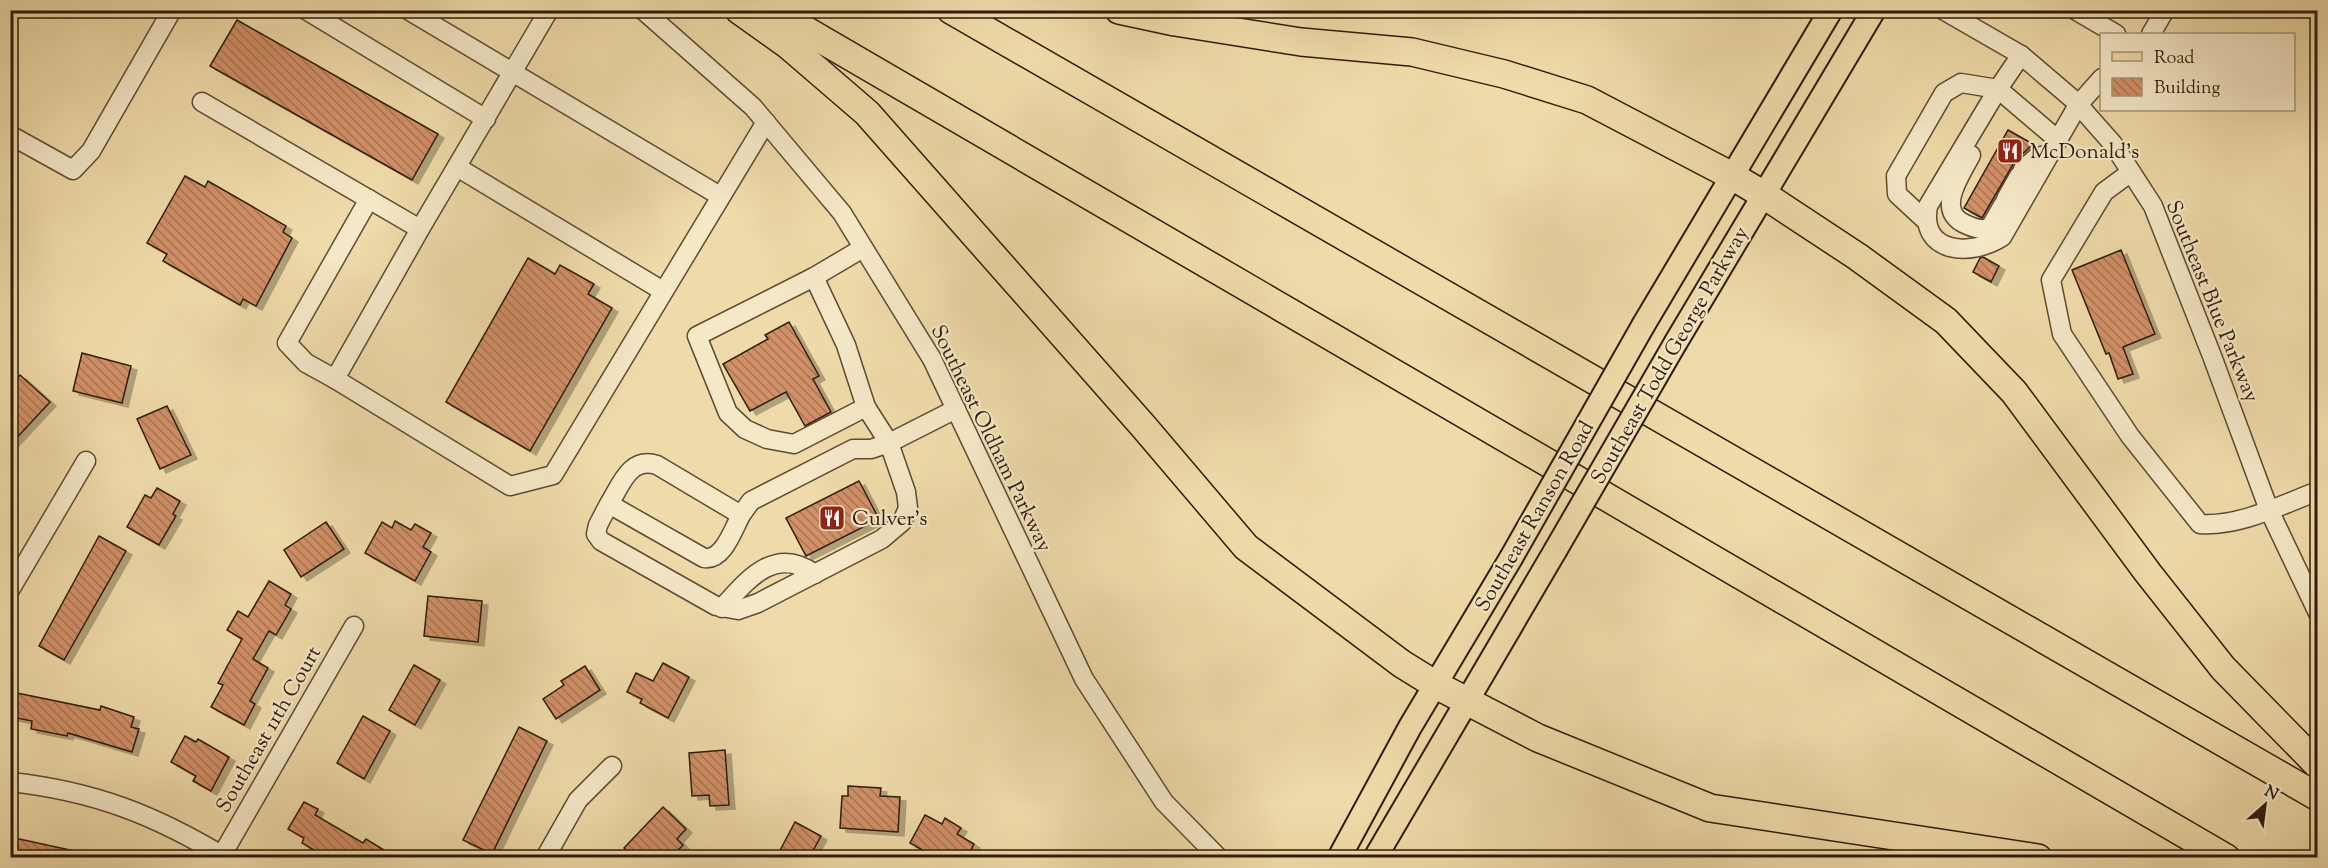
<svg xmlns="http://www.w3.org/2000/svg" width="2328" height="868" viewBox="0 0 2328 868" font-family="'Sorts Mill Goudy',serif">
<defs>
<pattern id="building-back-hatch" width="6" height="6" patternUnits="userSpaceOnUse" patternTransform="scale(1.5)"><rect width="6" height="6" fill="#d19067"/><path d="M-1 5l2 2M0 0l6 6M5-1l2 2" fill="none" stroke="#aa7553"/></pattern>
<filter id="shadow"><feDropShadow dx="6" dy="4" stdDeviation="0" flood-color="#0004"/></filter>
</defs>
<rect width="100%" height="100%" fill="#efdba9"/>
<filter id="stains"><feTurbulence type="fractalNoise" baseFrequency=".00333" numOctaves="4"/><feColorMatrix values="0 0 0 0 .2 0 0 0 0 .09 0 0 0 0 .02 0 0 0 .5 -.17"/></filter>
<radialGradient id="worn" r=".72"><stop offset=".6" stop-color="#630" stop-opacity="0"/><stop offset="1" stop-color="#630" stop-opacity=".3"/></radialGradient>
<g fill="url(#building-back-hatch)" stroke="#2e1b0d" stroke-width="1.5" filter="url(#shadow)">
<path d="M237 20 438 134 412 180 210 66Z"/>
<path d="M2008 130 2033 144 2015 161 1982 218 1964 208Z"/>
<path d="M185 176 205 187 208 181 286 226 283 232 292 238 256 306 243 299 240 305 163 261 167 254 147 243Z"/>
<path d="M2121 250 2155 334 2123 347 2133 374 2118 379 2109 353 2106 354 2072 270Z"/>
<path d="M1983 257 1999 266 1991 282 1973 272 1980 258Z"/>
<path d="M528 258 555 274 560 265 594 284 588 294 612 308 530 451 446 402Z"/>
<path d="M789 322 819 376 813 379 831 412 805 426 786 392 750 411 723 364 768 339 765 335Z"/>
<path d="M82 353 131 366 122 403 73 391Z"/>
<path d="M20 375 50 402 10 445V386Z"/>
<path d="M167 406 191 455 160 469 137 419Z"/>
<path d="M859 481 879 519 806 556 786 518Z"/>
<path d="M157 488 180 501 173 514 176 516 159 545 127 527 145 495 151 498Z"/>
<path d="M395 521 411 530 415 524 431 533 423 547 431 552 415 581 365 553 382 522 392 528Z"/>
<path d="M326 522 344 549 301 577 284 550Z"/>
<path d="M99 536 126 551 64 660 39 646Z"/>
<path d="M269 581 291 594 285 605 291 609 276 635 269 631 253 659 268 668 250 701 255 704 244 725 211 707 223 685 218 683 242 639 227 630 238 611 248 617Z"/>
<path d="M428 596 482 601 478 642 424 636Z"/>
<path d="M663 663 689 677 668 718 640 703 642 699 627 692 636 673 653 681Z"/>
<path d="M414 665 440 680 415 725 389 710Z"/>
<path d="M585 666 600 690 556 719 543 699 564 685 561 681Z"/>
<path d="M17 693 100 710 101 706 134 717 131 727 139 729 132 752 68 733 67 736 31 729 32 721 12 717Z"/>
<path d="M363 716 390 731 364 779 337 763Z"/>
<path d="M519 727 547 741 492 854 463 840Z"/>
<path d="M185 736 196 742 198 739 229 757 211 791 193 781 196 776 171 762Z"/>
<path d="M725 750 729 805 710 806 709 795 692 796 689 753Z"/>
<path d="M848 786 881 788 880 796 900 797 898 832 840 828 842 796H848Z"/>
<path d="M304 802 318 809 315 815 363 843 366 839 397 858H327L302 843 304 838 288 829Z"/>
<path d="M663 807 686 829 677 839 683 845 671 858H635L624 848Z"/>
<path d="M925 815 942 824 945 818 961 828 957 834 974 844 967 858H936L910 843Z"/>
<path d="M795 822 821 836 809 858H776Z"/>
<path d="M10 837 75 851 74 858H10Z"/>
</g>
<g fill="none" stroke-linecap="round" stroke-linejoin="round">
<defs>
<g id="minor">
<path d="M306 10 486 119"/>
<path d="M408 10 720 196"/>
<path d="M549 10 420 229 335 379 510 486 553 475 766 122"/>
<path d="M643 10 753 107 842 213 932 359 1084 679 1164 802 1219 858"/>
<path d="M1943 10 2021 55 2075 101 2113 144 2153 206 2212 356 2269 510 2318 613"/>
<path d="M2075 10 2116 34"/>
<path d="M2151 34 2165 10"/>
<path d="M2021 55 1998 89 1928 206C1919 254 1971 257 2002 237L2078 105 2102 78"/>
<path d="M202 102 420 229"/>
<path d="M10 135 73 170 91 151 172 10"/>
<path d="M1971 155C1961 175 1936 208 1963 223 1971 227 1978 230 1986 229L1991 226 2003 205"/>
<path d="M457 167 663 291"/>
<path d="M2023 169 2037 157 2050 154"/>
<path d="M2131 172 2104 192 2051 280 2062 334 2130 436 2200 524C2239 527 2281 505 2318 491"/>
<path d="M2006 199 2019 176"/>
<path d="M1925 220 1897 194 1896 176 1944 93 1961 83 1998 89 2058 140"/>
<path d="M863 248 814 277 697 336 728 413 745 429 767 439 794 444 866 407 889 443 956 409"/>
<path d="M814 277 846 345 866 407"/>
<path d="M335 379 306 363 287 343 369 199"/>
<path d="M609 504 598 525 596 534 601 541 716 606 738 610 758 603 882 539 902 522 908 508 906 492 889 443 871 449H853L751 501 741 515 657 465C630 456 621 485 609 504L704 558C723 561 733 530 741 515"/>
<path d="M10 590 86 461"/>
<path d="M722 608C748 579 775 545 815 574"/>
<path d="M10 782C94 791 155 815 226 858"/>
<path d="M222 855 354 626"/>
<path d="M545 858 578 800 612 766"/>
</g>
<g id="major">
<path d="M1644 324 1831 10"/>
<path d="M1676 342 1874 10"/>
<path d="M1339 858 1410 727 1511 558"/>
<path d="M1375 858 1555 551"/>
</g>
<g id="highway">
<path d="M739 10 788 45 867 113 1144 427 1246 547 1402 664 1436 685 1538 738 1710 808 2038 858"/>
<path d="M771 10 2226 858"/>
<path d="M951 10 2318 797"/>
<path d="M1119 10 1175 22 1301 42 1412 52 1504 74 1587 100 1732 176 1764 195 1858 257 1946 321 2014 392 2148 573 2223 668 2318 765"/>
</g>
</defs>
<use href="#minor" stroke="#5e4b34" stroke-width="21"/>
<use href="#major" stroke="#2e1b0d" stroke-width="26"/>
<use href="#highway" stroke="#2e1b0d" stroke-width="30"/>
<use href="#minor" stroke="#f5e8c7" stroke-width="18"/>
<use href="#major" stroke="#efdba9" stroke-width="22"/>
<use href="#highway" stroke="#efdba9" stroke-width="27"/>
<defs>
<g id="major-bridge">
<path d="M1555 551 1676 342"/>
<path d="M1511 558 1644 324"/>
</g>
</defs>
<use href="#major-bridge" stroke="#2e1b0d" stroke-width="26" stroke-linecap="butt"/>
<use href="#major-bridge" stroke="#efdba9" stroke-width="22"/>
</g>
<defs>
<symbol id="restaurant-square" viewBox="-11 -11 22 22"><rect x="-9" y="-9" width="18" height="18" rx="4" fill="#8f2418" stroke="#f5e8c7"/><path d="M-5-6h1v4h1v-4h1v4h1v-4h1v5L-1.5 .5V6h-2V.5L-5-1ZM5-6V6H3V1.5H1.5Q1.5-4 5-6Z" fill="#fff"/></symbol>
</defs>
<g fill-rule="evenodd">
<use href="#restaurant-square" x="1995" y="136" width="30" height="30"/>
<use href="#restaurant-square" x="817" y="503" width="30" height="30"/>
</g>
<g text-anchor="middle" stroke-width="4.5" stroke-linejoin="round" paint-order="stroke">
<g font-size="21" fill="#2e1b0d" stroke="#f5e8c7" text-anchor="start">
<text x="2030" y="158">McDonald's</text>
<text x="852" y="525">Culver's</text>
</g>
<g font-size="21" fill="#2e1b0d" stroke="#f5e8c7">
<text transform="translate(2213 301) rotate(68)" y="7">Southeast Blue Parkway</text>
<text transform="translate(1669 355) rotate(-60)" y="7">Southeast Todd George Parkway</text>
<text transform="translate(992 438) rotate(64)" y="7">Southeast Oldham Parkway</text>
<text transform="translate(1534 516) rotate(-60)" y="7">Southeast Ranson Road</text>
<text transform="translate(268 729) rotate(-60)" y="7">Southeast 11th Court</text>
</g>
</g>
<rect width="2328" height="868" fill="none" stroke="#efdba9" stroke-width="36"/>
<rect x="12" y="12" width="2304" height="844" fill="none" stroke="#2e1b0d" stroke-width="3"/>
<rect x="18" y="18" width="2292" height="832" fill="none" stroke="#2e1b0d" stroke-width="1.5"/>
<rect x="2100" y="33" width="195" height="78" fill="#f5e8c7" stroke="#a5967d" stroke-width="1.5"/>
<rect x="2112" y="52" width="30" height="9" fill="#efdba9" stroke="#a5967d" stroke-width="1.5"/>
<text x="2154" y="63" font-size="18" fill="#2e1b0d">Road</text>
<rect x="2112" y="78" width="30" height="18" fill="url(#building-back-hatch)" stroke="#a5967d" stroke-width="1.5"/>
<text x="2154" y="93" font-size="18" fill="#2e1b0d">Building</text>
<g transform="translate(2265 805) rotate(28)" stroke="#f5e8c7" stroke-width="4.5" paint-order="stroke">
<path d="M0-4.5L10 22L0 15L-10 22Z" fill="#2e1b0d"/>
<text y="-9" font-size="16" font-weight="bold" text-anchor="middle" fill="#2e1b0d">N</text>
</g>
<rect width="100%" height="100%" filter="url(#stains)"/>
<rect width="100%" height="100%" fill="url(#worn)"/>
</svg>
